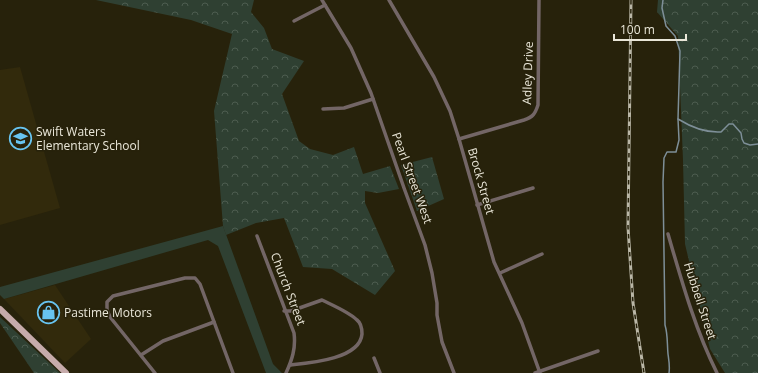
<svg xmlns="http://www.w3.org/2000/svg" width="758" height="373" viewBox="0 0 758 373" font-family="'Open Sans',sans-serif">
<defs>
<pattern id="forest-crowns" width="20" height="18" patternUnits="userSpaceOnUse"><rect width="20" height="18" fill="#2f4032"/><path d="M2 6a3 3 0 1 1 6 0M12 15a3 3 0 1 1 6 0" fill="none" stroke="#4d5c4f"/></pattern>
</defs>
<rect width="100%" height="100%" fill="#27220b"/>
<g fill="#322a0c">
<path d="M20 67 60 208 0 225V70Z"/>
<path d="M55 285 91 339 65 363 4 299Z"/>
</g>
<path fill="#2f4032" d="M223 226 273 364 282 373H266L218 246 208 240 4 299 0 295V287Z"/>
<g fill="url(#forest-crowns)">
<path d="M96 0H254L251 12 264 28 272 49 304 61 282 94 299 141 310 149 333 155 354 147 363 174 390 166 399 189 378 193 365 191V203L395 271 375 295 332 269 303 267 284 218 256 223 226 235 223 226 214 111 232 34 191 20Z"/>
<path d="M658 0H758V373H725L710 349 685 244 683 160 678 36 657 12Z"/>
<path d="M432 157 444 199 417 211 401 165Z"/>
<path d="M0 317 60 373H34L0 323Z"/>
</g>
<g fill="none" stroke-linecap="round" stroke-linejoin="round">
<g stroke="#7e8f98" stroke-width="1.5">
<path d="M663 0 662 8 666 26 675 36 680 51 678 119 679 140 676 152H667L664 158 663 182 665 325C668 335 667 344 668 354 669 361 670 366 669 373"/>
<path d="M678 119C691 127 706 133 721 132L729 124H733L741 133 742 139 744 143 750 145 758 144"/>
</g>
<g stroke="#736666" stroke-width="3.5">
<path d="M322 0 351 48 371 93 404 188 425 245 432 273 437 303V315L442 342 454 373"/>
<path d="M389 0 434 77 450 111 459 139 494 262 522 323 540 373"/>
<path d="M294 21 325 5"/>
<path d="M323 109 344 108 373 99"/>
<path d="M459 139 524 120C533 117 535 114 538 105L539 0"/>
<path d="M477 205 533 188"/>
<path d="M668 234C682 282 695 329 717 373"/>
<path d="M257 236 294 333C296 348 292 360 286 373"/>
<path d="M500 273 542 254"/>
<path d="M284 311H291L322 300C332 305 349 312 357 320 361 323 362 329 362 334 360 359 310 363 290 365"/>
<path d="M141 355 163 341 214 322"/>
<path d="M374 358 380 373"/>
<path d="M155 373 110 317 107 310V302L113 296 185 278H195L200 284 233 373"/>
<path d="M535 373 598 351"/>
</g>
<path stroke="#c6abab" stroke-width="6" d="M0 309 66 373"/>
<defs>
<path id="rail" d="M631 0 628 227 633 303 644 373"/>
</defs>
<use href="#rail" stroke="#bab7a7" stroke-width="3"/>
<use href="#rail" stroke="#27220b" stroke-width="1.5" stroke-dasharray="4.5" stroke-linecap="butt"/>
</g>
<defs>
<symbol id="school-ring" viewBox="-11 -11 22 22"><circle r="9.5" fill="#27220b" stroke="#68c4f0" stroke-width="1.5"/><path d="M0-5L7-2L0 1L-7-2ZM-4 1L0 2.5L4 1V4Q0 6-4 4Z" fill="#68c4f0"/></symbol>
<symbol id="shop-ring" viewBox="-11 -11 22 22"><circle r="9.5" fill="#27220b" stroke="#68c4f0" stroke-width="1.5"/><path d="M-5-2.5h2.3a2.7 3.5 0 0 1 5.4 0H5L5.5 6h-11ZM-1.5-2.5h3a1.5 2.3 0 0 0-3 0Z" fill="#68c4f0"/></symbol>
</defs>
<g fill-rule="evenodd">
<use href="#school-ring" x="8" y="126" width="25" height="25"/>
<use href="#shop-ring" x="36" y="300" width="25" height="25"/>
</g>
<g text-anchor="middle" stroke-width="3" stroke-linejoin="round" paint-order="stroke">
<g font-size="12" fill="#e9e6d8" stroke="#27220b">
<text transform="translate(528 73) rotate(-88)" y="4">Adley Drive</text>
<text transform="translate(412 178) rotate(70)" y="4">Pearl Street West</text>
<text transform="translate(481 181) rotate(74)" y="4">Brock Street</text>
<text transform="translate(288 289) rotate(69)" y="4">Church Street</text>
<text transform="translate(700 301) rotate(72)" y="4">Hubbell Street</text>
</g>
<g font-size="12" fill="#e9e6d8" stroke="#27220b" text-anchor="start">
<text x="36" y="136">Swift Waters<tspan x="36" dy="14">Elementary School</tspan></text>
<text x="64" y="317">Pastime Motors</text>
</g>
</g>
<path d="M614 34v6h72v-6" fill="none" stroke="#e9e6d8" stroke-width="2"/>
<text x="620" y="34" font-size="12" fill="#e9e6d8" stroke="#27220b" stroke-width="3" paint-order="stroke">100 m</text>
</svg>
